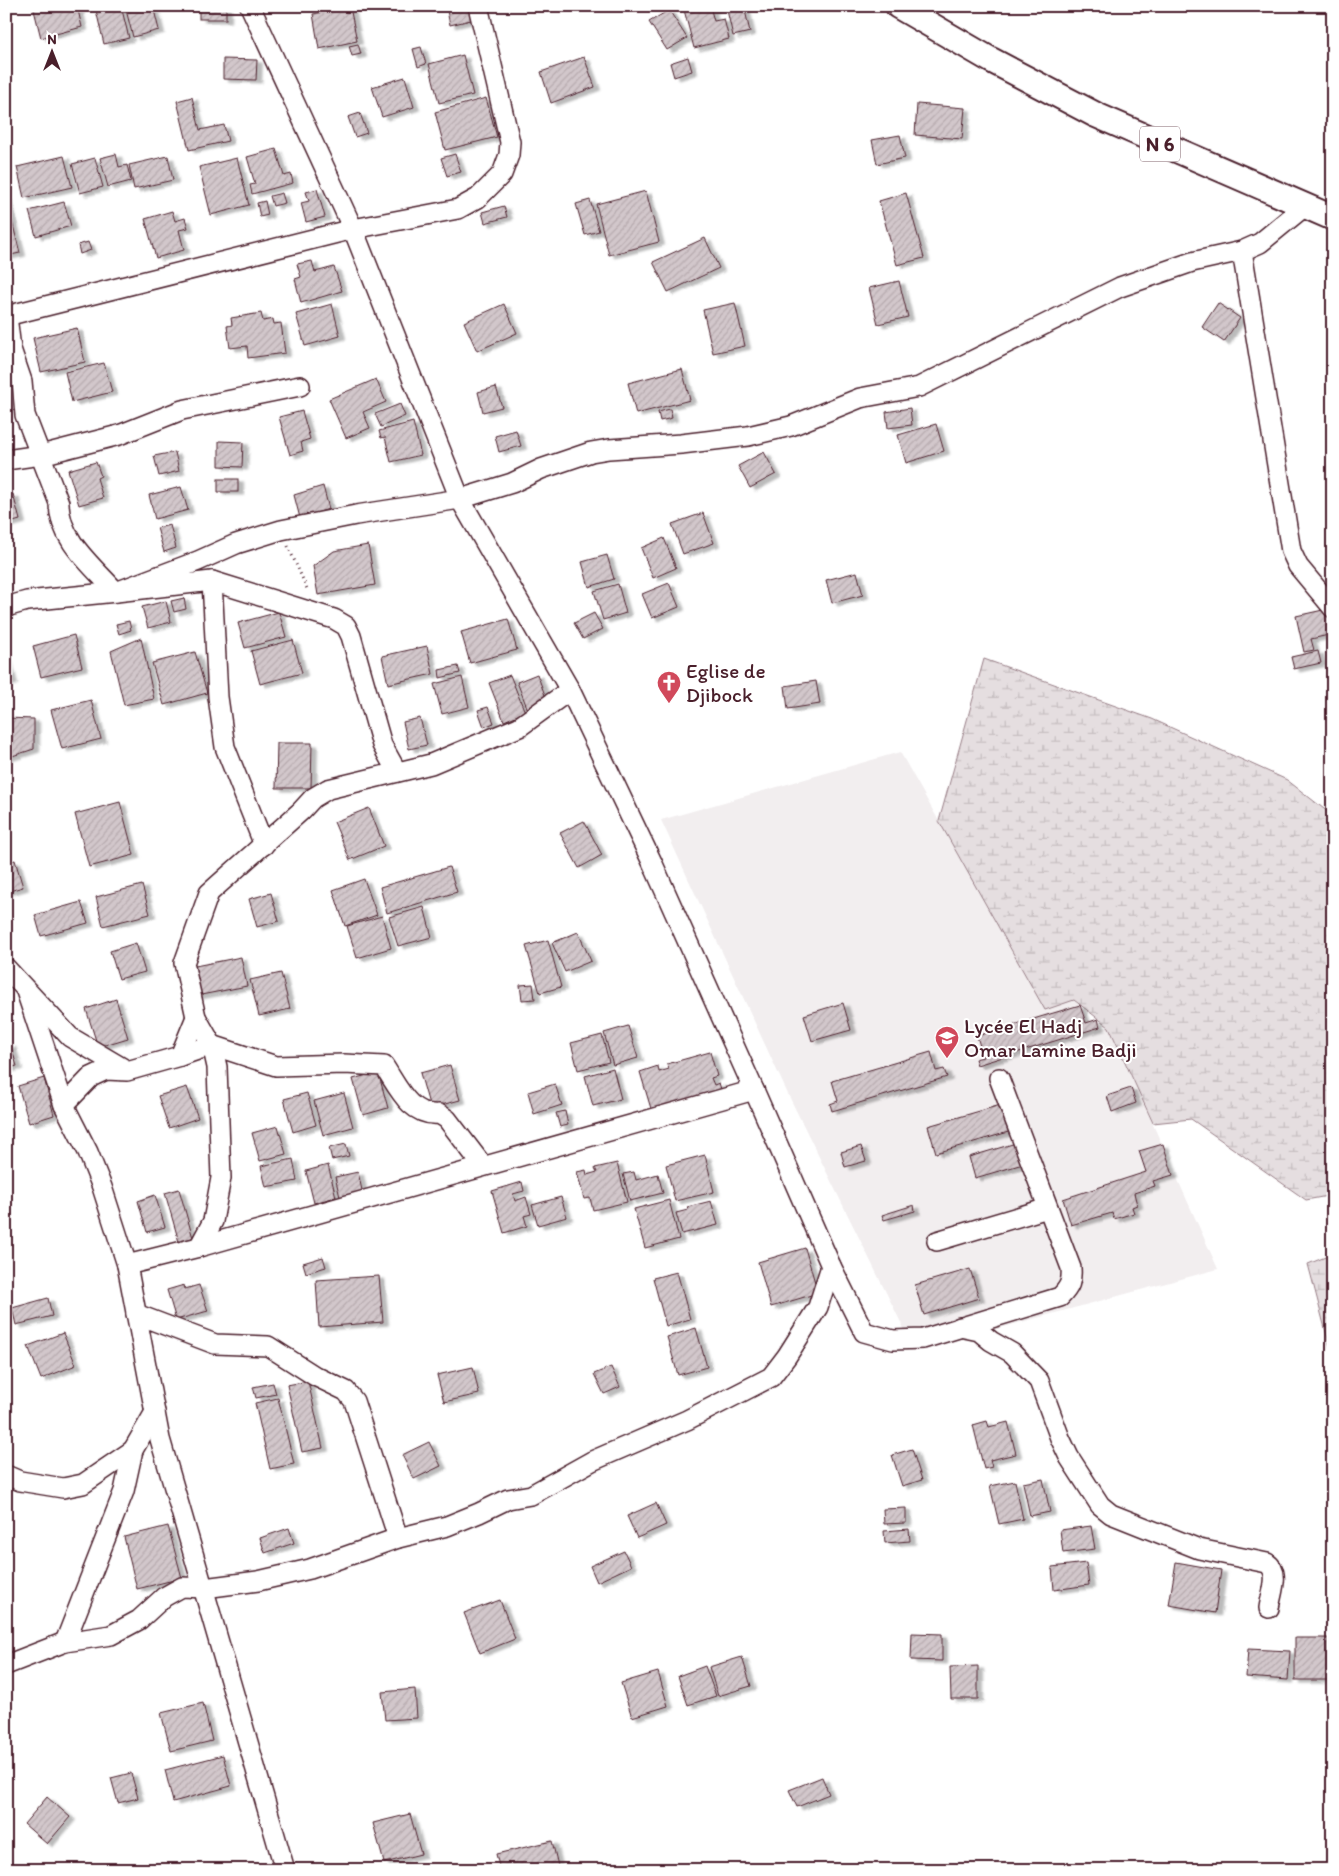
<svg xmlns="http://www.w3.org/2000/svg" width="1339" height="1876" viewBox="0 0 1339 1876" font-family="Itim,sans-serif">
<defs>
<pattern id="wetland-marsh" width="20" height="14" patternUnits="userSpaceOnUse" patternTransform="scale(1.25)"><rect width="20" height="14" fill="#e5dee0"/><path d="M1 5h8M5 5V1M11 12h8M15 12V8" fill="none" stroke="#c6bec0"/></pattern>
<pattern id="building-hatch" width="6" height="6" patternUnits="userSpaceOnUse" patternTransform="scale(1.25)"><rect width="6" height="6" fill="#d2c7cb"/><path d="M-1 1l2-2M0 6l6-6M5 7l2-2" fill="none" stroke="#b6aaae"/></pattern>
<filter id="shadow"><feDropShadow dx="5.5" dy="3" stdDeviation="1" flood-color="#0004"/></filter>
</defs>
<rect width="100%" height="100%" fill="#fff"/>
<filter id="ink" filterUnits="userSpaceOnUse"><feTurbulence type="fractalNoise" baseFrequency=".02" numOctaves="2"/><feDisplacementMap in="SourceGraphic" scale="10" xChannelSelector="R" yChannelSelector="G"/><feConvolveMatrix kernelMatrix="1 2 1 2 8 2 1 2 1" color-interpolation-filters="sRGB"/></filter>
<g filter="url(#ink)">
<path fill="#f2eeef" d="M900 752 1045 1009 1074 999 1095 1028 1109 1027 1218 1269 915 1351 786 1090 661 820Z"/>
<g fill="url(#wetland-marsh)" stroke="#987e86">
<path d="M984 659 1152 719 1287 780 1333 816V1195L1306 1200 1191 1119 1153 1123 1109 1027 1074 1000 1045 1010 939 821Z"/>
<path d="M1333 1254V1359L1308 1264Z"/>
</g>
<g fill="url(#building-hatch)" stroke="#4a1f2b" filter="url(#shadow)">
<path d="M33 6H77L82 27 41 38Z"/>
<path d="M95 6H121L129 38 104 44Z"/>
<path d="M125 6H153L159 30 133 37Z"/>
<rect x="199" y="6" width="27" height="13"/>
<path d="M446 6H472L475 19 450 25Z"/>
<path d="M683 6H721L711 10 714 21 724 19 729 39 694 48Z"/>
<path d="M726 6H744L750 32 733 36Z"/>
<path d="M350 7 357 41 319 49 313 14Z"/>
<path d="M669 10 687 38 667 50 649 22Z"/>
<path d="M358 44 361 54 352 56 349 46Z"/>
<path d="M421 47 426 64 418 67 413 49Z"/>
<path d="M463 55 473 95 439 103 429 64Z"/>
<path d="M584 57 595 87 551 103 541 72Z"/>
<path d="M688 57 692 71 674 77 670 63Z"/>
<path d="M223 59 257 60 256 80 223 79Z"/>
<path d="M405 77 414 107 382 117 372 87Z"/>
<path d="M192 97 200 130 224 125 228 141 189 150 177 101Z"/>
<path d="M486 98 497 137 445 150 435 112Z"/>
<path d="M917 104 965 108 962 139 915 135Z"/>
<path d="M360 113 367 133 355 137 348 117Z"/>
<path d="M900 135 905 158 877 164 872 140Z"/>
<path d="M276 149 284 176 291 174 293 183 252 194 250 185 255 184 247 157Z"/>
<path d="M116 154 119 167 127 165 131 181 108 187 100 158Z"/>
<path d="M455 154 461 172 447 176 441 158Z"/>
<path d="M64 156 72 187 24 198 17 167Z"/>
<path d="M168 156 173 180 134 189 129 165Z"/>
<path d="M95 158 103 187 80 193 72 164Z"/>
<path d="M237 158 249 205 211 215 199 167Z"/>
<path d="M317 189 325 217 306 222 301 203 309 201 306 192Z"/>
<path d="M646 191 659 242 609 255 596 204Z"/>
<path d="M282 193 285 203 273 206 270 196Z"/>
<path d="M906 193 924 258 897 265 879 201Z"/>
<path d="M6 197 20 253 6 256Z"/>
<path d="M590 200 599 231 585 235 576 204Z"/>
<path d="M265 201 268 215 260 217 257 203Z"/>
<path d="M64 202 71 226 36 236 29 211Z"/>
<path d="M504 206 507 217 485 223 482 212Z"/>
<path d="M172 211 175 221 185 218 188 228 179 230 184 250 156 258 145 219Z"/>
<path d="M705 238 719 268 668 292 653 262Z"/>
<path d="M88 242 91 250 80 254 78 245Z"/>
<path d="M312 261 315 272 334 267 342 291 301 303 295 279 301 277 297 264Z"/>
<path d="M899 281 908 317 878 324 869 288Z"/>
<path d="M735 303 745 346 713 353 703 310Z"/>
<path d="M1218 303 1240 318 1224 342 1202 327Z"/>
<path d="M332 304 340 336 305 346 296 314Z"/>
<path d="M504 304 517 333 477 351 464 322Z"/>
<path d="M261 313 263 321 273 319 274 324 281 323 285 353 248 358 247 346 230 348 227 326 232 325 231 318Z"/>
<path d="M77 328 85 362 41 372 33 338Z"/>
<path d="M104 363 112 392 72 402 65 372Z"/>
<path d="M682 369 690 400 636 414 628 383Z"/>
<path d="M376 379 386 402 363 412 370 428 346 438 329 399Z"/>
<path d="M496 387 502 407 483 412 478 392Z"/>
<path d="M400 404 405 416 381 427 375 414Z"/>
<path d="M910 408 912 425 888 428 886 412Z"/>
<path d="M670 409 672 418 660 421 658 412Z"/>
<path d="M302 411 310 439 301 442 303 451 290 455 279 417Z"/>
<path d="M413 422 421 455 391 462 385 437 381 438 379 431Z"/>
<path d="M936 424 944 451 906 463 898 435Z"/>
<path d="M516 430 521 446 499 452 495 436Z"/>
<path d="M219 441 243 442 242 467 219 466Z"/>
<path d="M175 452 179 471 159 476 154 456Z"/>
<path d="M764 452 776 474 750 488 738 466Z"/>
<path d="M96 462 101 476 97 478 103 498 79 505 68 470Z"/>
<rect x="218" y="479" width="20" height="13"/>
<path d="M323 486 329 509 300 518 294 495Z"/>
<path d="M181 487 188 510 155 519 149 495Z"/>
<path d="M13 494 20 520 6 524V496Z"/>
<path d="M703 513 714 543 683 554 672 524Z"/>
<path d="M170 525 176 548 164 552 157 528Z"/>
<path d="M664 538 676 568 653 578 641 548Z"/>
<path d="M368 545 375 585 318 595 313 566 334 551Z"/>
<path d="M607 555 614 579 589 587 582 562Z"/>
<path d="M857 572 863 595 832 603 826 580Z"/>
<path d="M669 583 679 607 652 618 642 594Z"/>
<path d="M618 584 626 613 603 620 594 591Z"/>
<path d="M184 598 186 609 174 612 171 601Z"/>
<path d="M166 601 171 622 148 628 142 607Z"/>
<path d="M1332 608 1333 634 1311 639 1314 650 1304 652 1296 616Z"/>
<path d="M279 612 286 637 245 648 238 623Z"/>
<path d="M594 613 603 629 583 639 574 623Z"/>
<path d="M508 619 517 650 470 663 461 632Z"/>
<path d="M129 621 131 630 119 634 116 624Z"/>
<path d="M74 635 82 667 41 677 33 646Z"/>
<path d="M141 638 154 699 124 705 111 651Z"/>
<path d="M293 640 302 673 260 684 251 651Z"/>
<path d="M427 646 433 674 388 684 382 656Z"/>
<path d="M1318 651 1321 663 1294 669 1291 657Z"/>
<path d="M195 652 207 693 164 705 152 663Z"/>
<path d="M6 657 12 681 6 683Z"/>
<path d="M458 666 460 673 440 678 439 670Z"/>
<path d="M537 674 548 703 528 710 517 682Z"/>
<path d="M510 675 525 712 504 721 489 683Z"/>
<path d="M462 677 469 707 442 714 434 684Z"/>
<path d="M816 681 820 704 788 709 785 686Z"/>
<path d="M91 700 101 739 62 749 51 710Z"/>
<path d="M488 707 494 723 484 727 478 710Z"/>
<path d="M6 718 34 719V749L6 758Z"/>
<path d="M420 718 427 745 409 749 403 722Z"/>
<path d="M277 743H312L311 788H276Z"/>
<path d="M120 802 134 855 89 867 75 814Z"/>
<path d="M369 808 384 846 350 860 334 822Z"/>
<path d="M584 821 602 855 579 868 560 833Z"/>
<path d="M15 860 23 887 6 892V863Z"/>
<path d="M449 867 457 892 387 913 380 887Z"/>
<path d="M364 879 377 915 345 926 333 890Z"/>
<path d="M142 885 150 914 103 926 96 897Z"/>
<path d="M271 893 279 921 257 927 249 899Z"/>
<path d="M81 902 88 923 41 936 35 915Z"/>
<path d="M424 907 432 937 398 946 389 917Z"/>
<path d="M382 916 391 948 357 958 347 926Z"/>
<path d="M578 932 591 961 565 972 552 943Z"/>
<path d="M548 940 561 987 540 993 526 946Z"/>
<path d="M136 943 145 972 119 979 110 951Z"/>
<path d="M241 957 247 986 196 996 190 967Z"/>
<path d="M281 973 290 1009 259 1016 250 980Z"/>
<path d="M533 984 535 999 522 1000 520 985Z"/>
<path d="M116 999 128 1038 98 1047 86 1009Z"/>
<path d="M843 1003 851 1030 812 1041 804 1015Z"/>
<path d="M1080 1005 1086 1023 1098 1019 1100 1027 977 1065 975 1059 983 1057 977 1036Z"/>
<path d="M628 1026 638 1058 613 1065 604 1033Z"/>
<path d="M602 1035 609 1062 578 1070 571 1043Z"/>
<path d="M10 1044 17 1066 6 1069V1045Z"/>
<path d="M710 1052 717 1076 711 1078 714 1085 719 1083 722 1092 652 1112 640 1072 658 1066 659 1072 669 1069 667 1064Z"/>
<path d="M931 1052 936 1071 944 1069 947 1077 832 1111 830 1104 838 1101 832 1081Z"/>
<path d="M450 1065 460 1100 430 1108 420 1073Z"/>
<path d="M613 1068 621 1099 593 1106 585 1076Z"/>
<path d="M378 1072 388 1108 363 1115 353 1079Z"/>
<path d="M44 1078 54 1115 29 1123 18 1086Z"/>
<path d="M555 1084 562 1105 534 1114 528 1092Z"/>
<path d="M187 1087 198 1118 169 1128 158 1096Z"/>
<path d="M1131 1088 1136 1103 1112 1112 1107 1096Z"/>
<path d="M307 1093 316 1125 293 1132 284 1099Z"/>
<path d="M344 1093 353 1127 323 1135 314 1101Z"/>
<path d="M1004 1104 1012 1131 936 1153 928 1126Z"/>
<path d="M565 1111 568 1125 560 1127 556 1113Z"/>
<path d="M278 1126 286 1154 260 1161 252 1133Z"/>
<path d="M1016 1143 1023 1164 975 1178 969 1157Z"/>
<path d="M346 1144 349 1156 332 1160 329 1148Z"/>
<path d="M1163 1144 1173 1175 1153 1181 1155 1186 1134 1193 1137 1205 1132 1207 1134 1213 1114 1219 1112 1213 1071 1225 1063 1199 1146 1172 1139 1151Z"/>
<path d="M861 1146 866 1161 845 1167 841 1152Z"/>
<path d="M705 1155 714 1192 675 1201 666 1165Z"/>
<path d="M293 1159 297 1181 266 1187 261 1166Z"/>
<path d="M617 1163 627 1202 593 1210 590 1198 584 1199 577 1172 586 1170 587 1175 597 1172 595 1168Z"/>
<path d="M328 1165 336 1197 314 1203 306 1171Z"/>
<path d="M358 1172 363 1195 341 1201 335 1177Z"/>
<path d="M634 1172 636 1180 658 1174 663 1193 630 1201 623 1174Z"/>
<path d="M522 1182 524 1191 513 1194 515 1201 526 1197 531 1214 524 1216 527 1226 504 1233 492 1191Z"/>
<path d="M179 1189 193 1238 179 1242 165 1193Z"/>
<path d="M155 1195 165 1227 147 1232 138 1201Z"/>
<path d="M561 1197 567 1217 538 1225 532 1205Z"/>
<path d="M669 1200 679 1239 645 1248 634 1209Z"/>
<path d="M711 1201 718 1225 682 1234 676 1213 688 1210 687 1207Z"/>
<path d="M914 1205 915 1211 884 1220 882 1215Z"/>
<path d="M805 1248 818 1293 771 1307 758 1262Z"/>
<path d="M323 1257 326 1267 306 1273 303 1263Z"/>
<path d="M970 1269 979 1298 924 1315 915 1285Z"/>
<path d="M677 1272 690 1319 666 1326 653 1278Z"/>
<path d="M379 1276 383 1322 319 1327 316 1280Z"/>
<path d="M184 1285 185 1289 199 1285 208 1311 176 1320 167 1290Z"/>
<path d="M48 1298 52 1316 16 1325 12 1308Z"/>
<path d="M696 1328 707 1367 678 1375 667 1337Z"/>
<path d="M63 1333 76 1365 41 1379 28 1346Z"/>
<path d="M473 1367 479 1394 444 1402 437 1375Z"/>
<path d="M611 1367 620 1387 604 1394 594 1374Z"/>
<path d="M308 1381 323 1448 302 1452 287 1385Z"/>
<path d="M273 1383 276 1394 256 1398 253 1387Z"/>
<path d="M278 1398 294 1464 270 1469 255 1403Z"/>
<path d="M987 1421 989 1427 1008 1422 1016 1454 990 1460 992 1467 984 1469 973 1425Z"/>
<path d="M429 1442 441 1466 414 1479 402 1455Z"/>
<path d="M912 1449 922 1480 902 1486 892 1455Z"/>
<path d="M1043 1479 1050 1512 1030 1516 1023 1483Z"/>
<path d="M1015 1481 1023 1519 999 1524 990 1486Z"/>
<path d="M656 1503 666 1525 637 1538 627 1516Z"/>
<path d="M906 1508V1523L884 1524 883 1509Z"/>
<path d="M168 1526 182 1578 137 1589 124 1537Z"/>
<path d="M1091 1526 1095 1549 1063 1553 1060 1530Z"/>
<path d="M289 1528 294 1543 265 1553 260 1538Z"/>
<path d="M909 1529 910 1541 885 1543 884 1531Z"/>
<path d="M624 1551 631 1566 597 1582 590 1566Z"/>
<path d="M1176 1562 1221 1570 1215 1613 1169 1605Z"/>
<path d="M1086 1563 1089 1585 1054 1590 1052 1567Z"/>
<path d="M500 1600 515 1639 480 1653 464 1613Z"/>
<path d="M912 1633 942 1634V1661L911 1660Z"/>
<rect x="1295" y="1638" width="33" height="42"/>
<path d="M1248 1649 1290 1651 1288 1680 1246 1677Z"/>
<path d="M742 1657 751 1686 718 1696 709 1667Z"/>
<path d="M705 1666 716 1696 688 1705 678 1676Z"/>
<path d="M978 1666V1699H951L950 1667Z"/>
<path d="M658 1672 668 1706 632 1717 621 1683Z"/>
<path d="M415 1689 417 1718 385 1720 382 1692Z"/>
<path d="M203 1703 212 1741 171 1751 161 1713Z"/>
<path d="M223 1755 231 1786 173 1802 165 1770Z"/>
<path d="M131 1773 138 1798 118 1803 111 1778Z"/>
<path d="M822 1777 829 1794 797 1807 789 1790Z"/>
<path d="M47 1797 70 1817 47 1844 24 1824Z"/>
<path d="M410 1814 421 1854 384 1863 373 1823Z"/>
<path d="M552 1841 559 1870H500L496 1854Z"/>
</g>
<g fill="none" stroke-linecap="round" stroke-linejoin="round">
<defs>
<g id="minor">
<path d="M250 6 353 229 460 499 570 690 652 862 754 1090 831 1266 864 1332 893 1340 923 1339 1060 1297C1070 1287 1072 1281 1071 1268L999 1078"/>
<path d="M1242 251 1291 551 1298 566 1333 608"/>
<path d="M6 316 353 229 458 209 478 198 502 174 509 155 510 142 478 6"/>
<path d="M7 316 11 349 22 381 25 415 59 503C59 540 93 566 116 592L212 581 334 619 346 626 351 636 382 745 397 772"/>
<path d="M6 460 41 455 119 435 182 410 300 386"/>
<path d="M212 581 218 697 225 747 264 845"/>
<path d="M6 607 27 601 116 592 198 561 236 544 281 530 356 515 460 499 512 483 541 469 591 452 609 449 681 444 748 436 791 426 860 398 919 387 1120 287 1192 262 1242 251 1260 243 1305 206"/>
<path d="M6 968 70 1037 126 1070"/>
<path d="M26 991 64 1105 88 1152 102 1187 127 1265 160 1439 285 1870"/>
<path d="M180 1056 212 1045 276 1066 344 1064 384 1066C398 1087 410 1117 439 1114L447 1119 483 1166"/>
<path d="M64 1105 91 1077 106 1070 127 1071 180 1056 196 1017"/>
<path d="M937 1241 1048 1208"/>
<path d="M199 1247 213 1221 221 1178 217 1067 212 1045 196 1017 184 963 209 893 301 811 313 798 328 789 431 764 519 727 570 690"/>
<path d="M127 1265 199 1247 754 1090"/>
<path d="M136 1314 215 1344 268 1346 315 1376 346 1391 354 1401 398 1538"/>
<path d="M960 1327 979 1331 991 1341 1012 1353 1039 1381 1060 1438 1069 1457 1100 1505 1111 1514 1199 1549 1267 1563C1281 1572 1271 1594 1269 1608"/>
<path d="M6 1475 20 1481 63 1488 83 1484 133 1450"/>
<path d="M65 1642 124 1491 133 1450 155 1412"/>
<path d="M6 1665 65 1642 111 1635 139 1620 164 1597 182 1587 204 1588 258 1581 310 1569 398 1538 447 1526 479 1513 508 1499 531 1495 592 1461 687 1420 771 1377 787 1356 818 1307 831 1266"/>
</g>
<path id="major" d="M898 6 991 60 1096 115 1333 218"/>
</defs>
<use href="#minor" stroke="#4a1f2b" stroke-width="22"/>
<use href="#major" stroke="#4a1f2b" stroke-width="28"/>
<path stroke="#4a1f2b" stroke-width="3" stroke-dasharray="1 4" stroke-linecap="butt" d="M288 546 308 591"/>
<use href="#minor" stroke="#fff" stroke-width="19"/>
<use href="#major" stroke="#fff" stroke-width="24"/>
</g>
</g>
<defs>
<symbol id="church-pin" viewBox="-11 -11 22 30"><path d="M0 17L-7.5 6A9.5 9.5 0 1 1 7.5 6Z" fill="#d1495b" stroke="#fff"/><path d="M-1.2-6h2.4v3.5h3.3v2.4h-3.3V6h-2.4V-.1h-3.3v-2.4h3.3Z" fill="#fff"/></symbol>
<symbol id="school-pin" viewBox="-11 -11 22 30"><path d="M0 17L-7.5 6A9.5 9.5 0 1 1 7.5 6Z" fill="#d1495b" stroke="#fff"/><path d="M0-5L7-2L0 1L-7-2ZM-4 1L0 2.5L4 1V4Q0 6-4 4Z" fill="#fff"/></symbol>
</defs>
<g fill-rule="evenodd">
<use href="#church-pin" x="655" y="669" width="28" height="38"/>
<use href="#school-pin" x="933" y="1024" width="28" height="38"/>
</g>
<g text-anchor="middle" stroke-width="4" stroke-linejoin="round" paint-order="stroke">
<rect fill="#fff" stroke="#80626b" stroke-width="1" x="1140" y="126.5" width="40" height="35" rx="4"/>
<g font-size="20" font-weight="bold" fill="#4a1f2b">
<text x="1160" y="151">N 6</text>
</g>
<g font-size="21" fill="#4a1f2b" stroke="#fff" text-anchor="start">
<text x="686" y="678">Eglise de<tspan x="686" dy="24">Djibock</tspan></text>
<text x="964" y="1033">Lycée El Hadj<tspan x="964" dy="24">Omar Lamine Badji</tspan></text>
</g>
</g>
<rect width="1339" height="1876" fill="none" stroke="#fff" stroke-width="25"/>
<rect x="12" y="12" width="1314" height="1851" fill="none" stroke="#4a1f2b" stroke-width="2" filter="url(#ink)"/>
<g transform="translate(52 52)" stroke="#ffffff" stroke-width="4" paint-order="stroke">
<path d="M0-4L9 19L0 12L-9 19Z" fill="#4a1f2b"/>
<text y="-8" font-size="14" font-weight="bold" text-anchor="middle" fill="#4a1f2b">N</text>
</g>
</svg>
